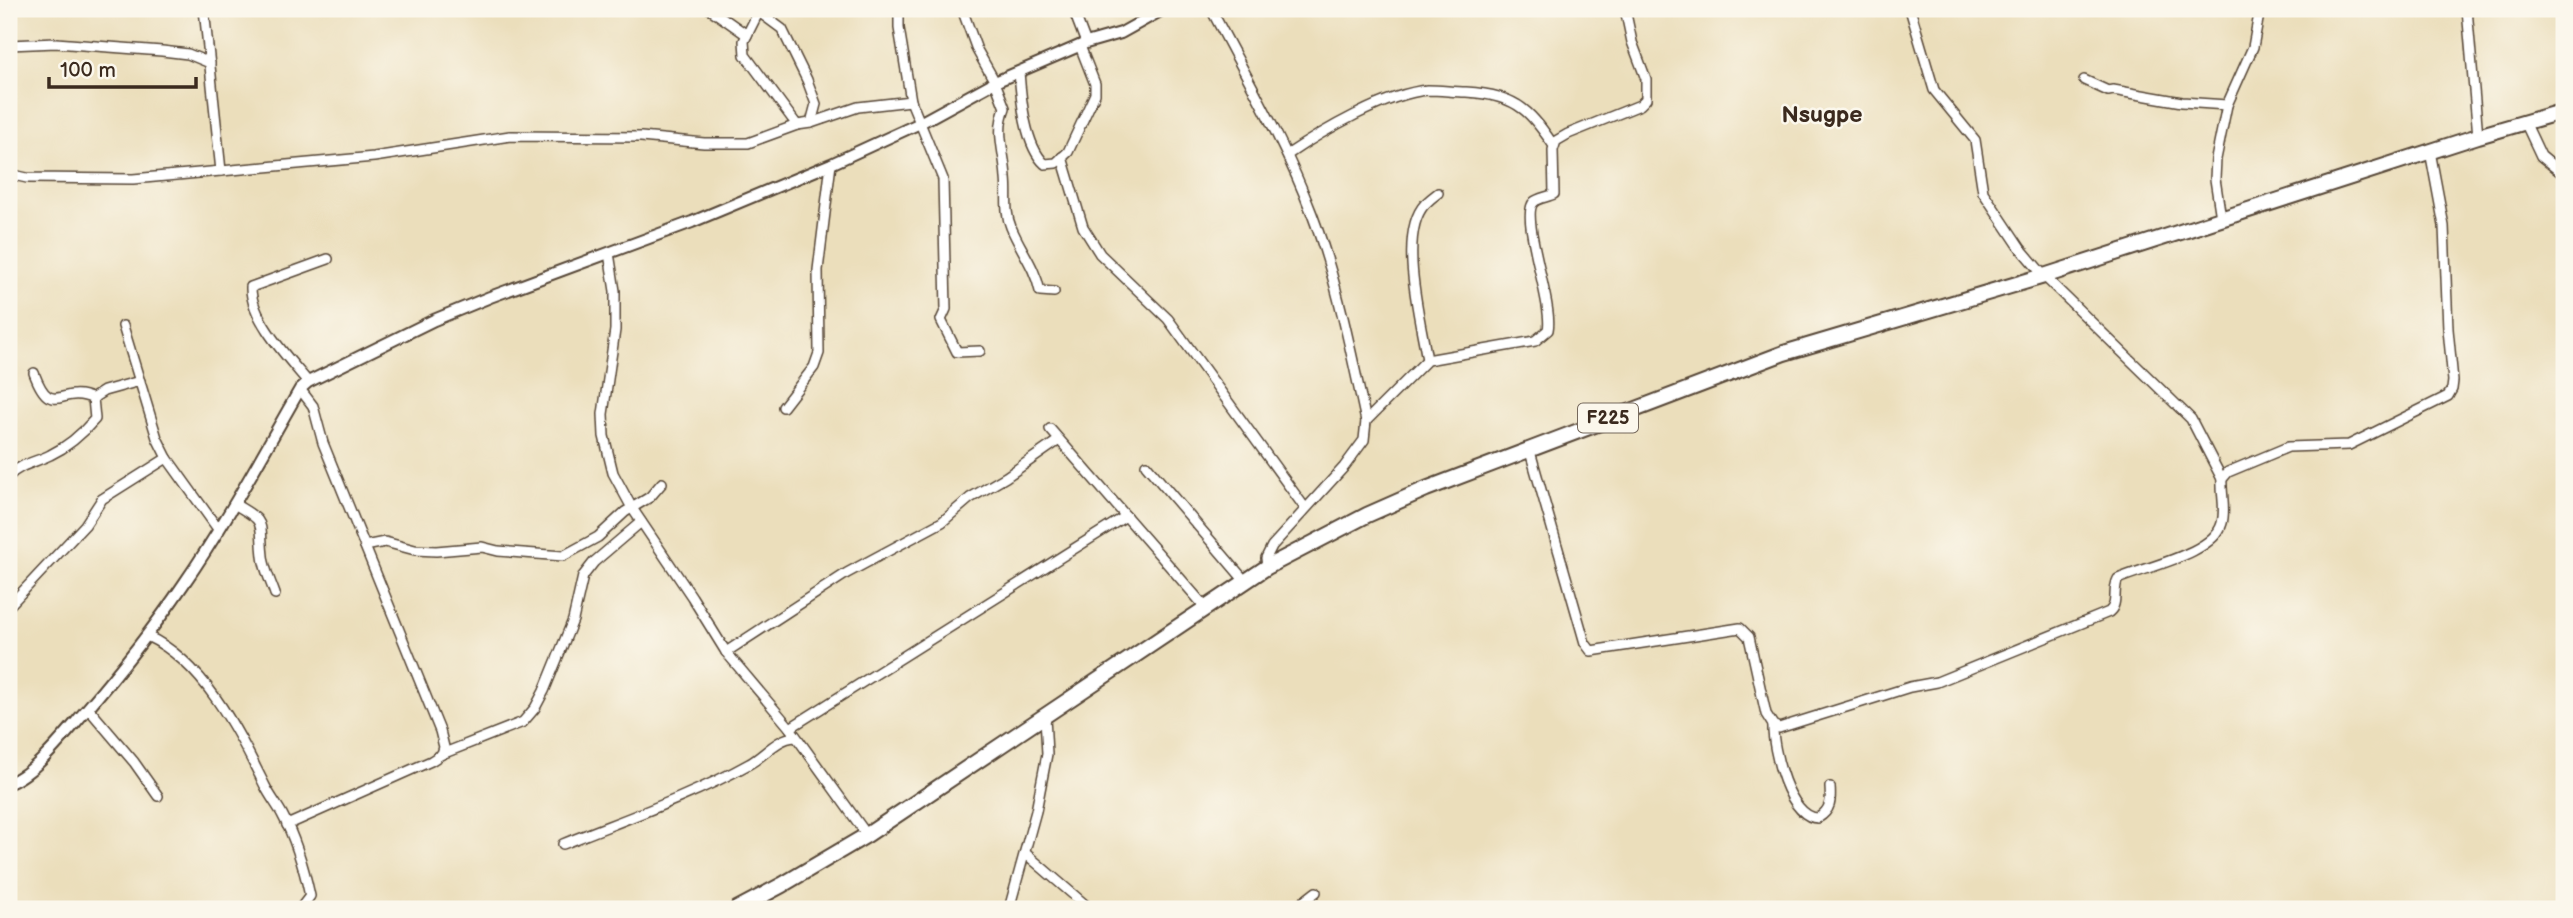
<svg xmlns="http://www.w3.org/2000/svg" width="2573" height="918" viewBox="0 0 2573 918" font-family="'Balsamiq Sans',sans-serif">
<rect width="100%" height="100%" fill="#fbf7ec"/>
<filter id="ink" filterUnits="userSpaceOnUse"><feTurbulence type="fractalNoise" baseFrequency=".0143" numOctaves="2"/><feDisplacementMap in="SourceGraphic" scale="14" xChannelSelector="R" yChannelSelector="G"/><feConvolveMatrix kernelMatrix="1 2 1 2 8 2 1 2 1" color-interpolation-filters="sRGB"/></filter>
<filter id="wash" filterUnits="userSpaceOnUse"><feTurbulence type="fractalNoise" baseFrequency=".00686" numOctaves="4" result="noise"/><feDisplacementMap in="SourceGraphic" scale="28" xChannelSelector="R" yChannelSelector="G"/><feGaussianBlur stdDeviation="1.57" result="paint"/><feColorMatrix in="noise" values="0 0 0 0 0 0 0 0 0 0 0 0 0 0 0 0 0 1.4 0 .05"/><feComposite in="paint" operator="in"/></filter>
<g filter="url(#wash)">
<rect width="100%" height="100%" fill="#ebdebb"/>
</g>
<g filter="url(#ink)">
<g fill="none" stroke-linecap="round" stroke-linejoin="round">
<defs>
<g id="minor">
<path d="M710 9 747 35"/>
<path d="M760 9 744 41 745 55 797 125 811 123 858 107 911 101"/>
<path d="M899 9V28L911 101 943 179 946 309 941 320 957 352 980 351"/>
<path d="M962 9 977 50 995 82 1005 108C995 133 1005 153 1006 178 1008 195 1004 211 1011 227 1020 249 1035 267 1040 291L1054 292"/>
<path d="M1073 9 1086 43"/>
<path d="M1211 9C1246 76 1285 143 1312 214 1337 280 1351 352 1366 421L1364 440 1344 467 1272 546 1266 558 1267 567"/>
<path d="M1910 9 1934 90 1975 140 1983 192 2021 249 2044 276 2191 419 2222 479"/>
<path d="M2467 9 2478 136"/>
<path d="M759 12 782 29 807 80 816 104 811 123"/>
<path d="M9 45 56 43 162 51 188 54 210 63"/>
<path d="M1019 72C1021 99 1025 146 1045 164L1056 163 1068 152 1095 94V84L1080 46"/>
<path d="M2084 80 2108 91 2113 90 2182 102 2227 105"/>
<path d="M2525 122 2541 156 2564 175"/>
<path d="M1287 155C1321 132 1387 93 1428 90 1441 90 1454 92 1466 92 1485 93 1508 97 1523 109 1535 118 1545 133 1554 146"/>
<path d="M1062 157 1083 227 1100 254 1168 319 1305 508"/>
<path d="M221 171 374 157 510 136 641 137 704 143H748L797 125"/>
<path d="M9 174 27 178 133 179 221 171 204 9"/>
<path d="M2221 218 2215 179 2216 159 2227 105 2253 47 2260 9"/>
<path d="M609 253 615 291V330L603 414 604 436 613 473 632 508 692 597 726 652 790 728 867 835"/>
<path d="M123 326 157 438 167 458 218 529"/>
<path d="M1427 360C1421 322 1397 234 1425 204 1429 200 1434 196 1438 193"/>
<path d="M34 373C52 421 61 383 93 399"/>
<path d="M308 382C289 359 250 318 251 287L328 259"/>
<path d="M783 407 814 367 819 353 818 270 831 164"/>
<path d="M1366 421 1427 360 1535 341 1548 330C1554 305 1519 215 1534 202 1538 198 1548 197 1554 194L1553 150 1556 141 1568 134 1640 105 1646 99V79L1632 42 1625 9"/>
<path d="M1050 429 1206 608"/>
<path d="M1529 448 1585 643 1591 651 1740 628 1749 637 1766 714 1773 725 1779 728 1910 687 1937 682 2109 612C2119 604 2112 590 2118 579 2144 567 2214 554 2222 523 2226 509 2221 493 2222 479L2228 472 2288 447 2349 445 2448 396 2452 389 2453 381 2448 329 2444 226 2430 151"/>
<path d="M1146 465 1245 581"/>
<path d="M9 476C20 464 36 462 50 455 67 447 83 433 95 419L93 398 104 391 140 381"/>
<path d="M234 504C268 523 259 521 263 556 264 569 271 582 275 594"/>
<path d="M365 546 385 542 415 550 436 551 482 547 498 551 563 556 598 537 625 512 650 497 662 483"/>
<path d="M9 606 85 525 102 499 167 458"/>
<path d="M147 636C205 663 238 732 265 786 270 796 277 805 282 814 296 840 304 868 310 896L300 909"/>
<path d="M726 652 847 573 942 522 970 498 1006 477 1059 440"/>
<path d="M88 708 134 762 158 796"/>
<path d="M1773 725C1772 749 1789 818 1818 818 1831 810 1831 801 1830 787"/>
<path d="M790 728 1126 516"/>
<path d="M442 754 523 722 535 708 544 691 573 620 583 576 594 562 641 522"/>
<path d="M287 825 431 761 442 754 444 747 440 731 323 443 313 406 300 389"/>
<path d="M563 844C625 819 690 797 749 764 764 756 777 738 795 737"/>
<path d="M1025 853 1090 909"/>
<path d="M1009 909 1036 811 1047 754 1045 717"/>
<path d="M1294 909 1316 892"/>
</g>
<g id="tertiary">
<path d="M9 783C35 773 64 736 82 715 118 673 152 631 183 585 226 523 262 455 300 389L308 382 434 320 490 297 692 222 831 164 918 124 995 82 1086 43 1121 33 1164 9"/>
<path d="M9 898 11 909"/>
</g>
<path id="primary" d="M737 909 782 885 867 835 1267 567 1367 515 1426 489 1784 353 2044 276 2478 136 2564 111"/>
</defs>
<use href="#minor" stroke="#554536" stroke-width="12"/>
<use href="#tertiary" stroke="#554536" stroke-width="14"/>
<use href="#primary" stroke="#554536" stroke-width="18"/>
<use href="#minor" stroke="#fff" stroke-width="9"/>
<use href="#tertiary" stroke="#fff" stroke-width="10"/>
<use href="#primary" stroke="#fff" stroke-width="14"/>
</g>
</g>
<g text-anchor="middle" stroke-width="5" stroke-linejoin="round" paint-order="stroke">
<rect fill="#fbf7ec" stroke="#75685c" stroke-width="2" x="1578" y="403.5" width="60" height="29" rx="5"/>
<g font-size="18" font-weight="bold" fill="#3b2a1e">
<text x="1608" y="424">F225</text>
</g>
<g font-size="23" font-weight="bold" fill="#3b2a1e" stroke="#fbf7ec">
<text x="1822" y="122">Nsugpe</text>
</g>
</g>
<rect width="2573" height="918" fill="none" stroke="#fbf7ec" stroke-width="35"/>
<path d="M49 77v10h147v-10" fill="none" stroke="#3b2a1e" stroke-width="3.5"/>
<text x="60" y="77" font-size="21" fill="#3b2a1e" stroke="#fbf7ec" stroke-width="5" paint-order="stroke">100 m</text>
</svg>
